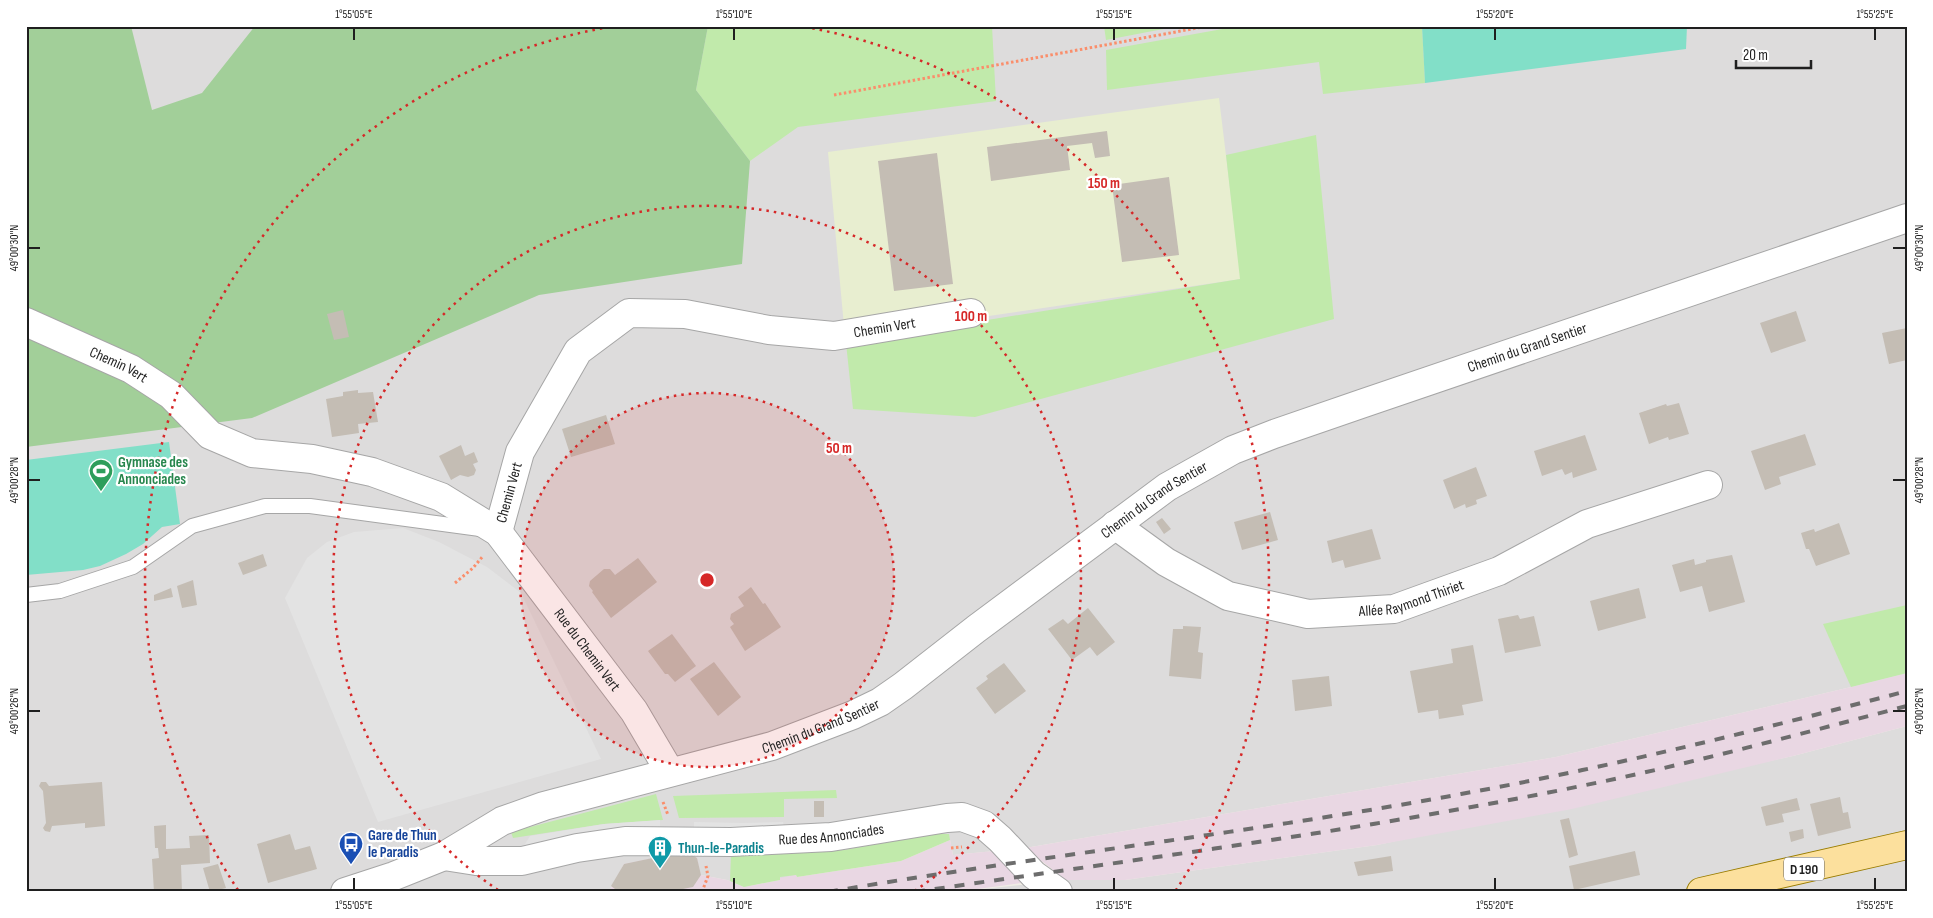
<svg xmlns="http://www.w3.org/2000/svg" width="1933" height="918" viewBox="0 0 1933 918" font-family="'Sofia Sans Condensed',sans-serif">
<rect width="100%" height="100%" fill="#f0ede5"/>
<g fill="#dddcdc">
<path d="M26 26H1907V673L1851 687 1556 757 1025 848 953 855 950 840 744 887 727 880 701 875 624 864 609 892H26Z"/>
<path d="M1907 726V889L1894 892H956L1066 880H1125L1377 845 1793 756Z"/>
</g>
<g fill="#e9d7e3">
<path d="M1907 673V726L1793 756 1572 809 1377 845 1125 880H1066L1025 848 1556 757 1851 687Z"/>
<path d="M950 840 953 855 994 851 1021 883 956 892H609L624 864 686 851 697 858 701 875 727 880 744 887 780 880V878L796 875 797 877 901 861Z"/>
</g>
<path fill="#e8eed0" d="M1219 98 1241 279 845 337 828 152Z"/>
<g fill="#c1eaab">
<path d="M708 26H992L996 101 798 127 750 161 696 90Z"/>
<path d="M1104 26H1179L1106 40Z"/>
<path d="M1239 26H1422L1425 83 1323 94 1319 62 1107 90 1106 50Z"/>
<path d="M1316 135 1334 319 975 417 853 409 846 343 1240 279 1226 155Z"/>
<path d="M1907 605V673L1851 687 1823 624Z"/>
<path d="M836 790 837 798 784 799V817L679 818 673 796Z"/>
<path d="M656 794 663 820 604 824 513 838 511 832Z"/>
<path d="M932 834H949L950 840 901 861 797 877 796 875 780 877V880L744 887 730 881 731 854 844 850Z"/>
</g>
<path fill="#a2cf99" d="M26 26H131L152 110 202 93 255 26H708L696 90 750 161 742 264 539 295 252 418 26 447Z"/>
<g fill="#82dfc8">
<path d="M1422 26H1687L1686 49 1425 83Z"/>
<path d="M169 442 180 524 162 527 143 544 126 554 100 566 83 570 26 575V460Z"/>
</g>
<g fill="#e3e3e3">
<path d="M403 528 439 542 487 567 521 593 601 759 378 822 285 598 307 558 327 542 354 532Z"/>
<path d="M660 820V830L522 849 530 836 604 824Z"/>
<path d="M694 822 743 823 783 822 785 832H694Z"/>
</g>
<g fill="#c4bdb4">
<path d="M1107 131 1110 156 1095 158 1092 143 1067 146 1070 170 991 181 987 147Z"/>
<path d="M937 153 953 284 894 291 878 161Z"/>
<path d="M1169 177 1179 255 1122 262 1112 185Z"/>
<path d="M343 310 349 337 334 340 327 314Z"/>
<path d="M1796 311 1806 341 1771 353 1760 323Z"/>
<path d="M1907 328V360L1889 364 1882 333Z"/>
<path d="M358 390V393L373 392 378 422 358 424 359 433 332 437 326 399 343 396V392Z"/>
<path d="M1679 403 1689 434 1669 440 1668 437 1649 444 1639 413 1666 404 1667 406Z"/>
<path d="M606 415 615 444 571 457 562 429Z"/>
<path d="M1805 434 1816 465 1779 477 1781 484 1765 490 1751 451Z"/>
<path d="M1585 435 1597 470 1573 478 1572 472 1565 475 1562 469 1542 476 1534 451Z"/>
<path d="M461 445 465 456 474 452 478 462 473 464 476 470 474 475 468 477 460 475 451 480 439 456Z"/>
<path d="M1476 467 1487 496 1476 500 1477 504 1466 508 1465 504 1454 509 1443 480Z"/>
<path d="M1270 512 1278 540 1242 550 1234 522Z"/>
<path d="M1162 518 1171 529 1164 534 1156 522Z"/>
<path d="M1839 523 1850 554 1816 566 1809 549H1806L1801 533 1814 529 1815 532Z"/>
<path d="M1372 529 1381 559 1345 568 1343 560 1332 563 1327 541Z"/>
<path d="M263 554 267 566 243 575 238 563Z"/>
<path d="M1732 555 1745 602 1709 612 1702 586 1680 592 1672 565 1694 559 1695 565 1706 562V560Z"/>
<path d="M638 558 657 582 611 618 592 592 593 591 589 586 590 581 604 569H610L615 575Z"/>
<path d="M193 580 197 605 182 608 177 586Z"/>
<path d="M751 587 763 604 765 603 781 627 745 651 730 627 734 624 730 619 731 614 744 606 738 597Z"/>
<path d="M171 588 173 597 154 601V595Z"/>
<path d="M1639 588 1646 618 1598 631 1590 601Z"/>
<path d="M1088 608 1115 642 1097 656 1090 647 1072 660 1048 629 1063 619 1068 624Z"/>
<path d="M1518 615 1520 619 1534 616 1541 646 1505 653 1498 619Z"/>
<path d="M1183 626 1201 627 1198 652 1203 653 1201 679 1169 676 1173 629H1183Z"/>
<path d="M672 634 696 666 675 682 668 674H665L648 651Z"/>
<path d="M1473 645 1483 701 1462 705 1464 715 1439 719 1438 710 1418 713 1410 671 1453 663 1451 649Z"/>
<path d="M714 662 741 697 718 716 690 679Z"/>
<path d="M1004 663 1026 691 995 714 976 688 988 679 986 676Z"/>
<path d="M1329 676 1332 706 1295 711 1292 680Z"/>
<path d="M41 782H46L49 786 102 782 105 826 85 828V823L52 826 50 832 45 831 43 828 46 823 43 791 39 786Z"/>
<path d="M1840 797 1843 813 1848 812 1851 828 1818 836 1810 804Z"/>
<path d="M1797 798 1800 810 1782 814 1784 822 1766 826 1761 807Z"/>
<rect x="814" y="801" width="10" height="16"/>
<path d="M1569 818 1578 855 1569 858 1560 820Z"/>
<path d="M166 825V849L190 848 189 836 209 835 210 863 181 865 182 892H154L152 859 159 858 158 848H155L154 826Z"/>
<path d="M1803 829 1804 838 1791 842 1789 832Z"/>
<path d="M290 834 295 850 310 846 317 869 268 883 257 844Z"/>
<path d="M686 851 697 858 701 875 693 887 668 892H619L611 886 624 864Z"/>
<path d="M1635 851 1640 875 1574 890 1569 866Z"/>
<path d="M1391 856 1393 871 1358 876 1354 862Z"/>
<path d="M218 864 226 888 210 892 203 868Z"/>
</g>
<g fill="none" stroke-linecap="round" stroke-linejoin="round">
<defs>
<path id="service" d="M26 595 60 591 133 567 192 526 265 506H310L480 529"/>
<g id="minor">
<path id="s1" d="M26 322 131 369 171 395 210 435 252 453 312 459 372 472 441 497 498 532 634 711 670 772"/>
<path id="s2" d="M1115 525 1166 562 1228 596 1308 614 1394 609 1499 571 1587 524 1708 485"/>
<path id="s3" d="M498 532 520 452 578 351 629 313 685 314 769 330 834 336 971 313"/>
<path id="s4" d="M444 856 476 861H522L577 848 625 841 731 842 831 837 947 818 962 817 984 825 1000 839 1034 875 1058 892"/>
<path id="s5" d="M345 892 394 876 444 856 502 821 544 806 772 746 853 715 880 702 903 686 976 629 1167 487 1233 450 1274 434 1361 404 1907 218"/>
</g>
<path id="primary" d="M1701 892 1907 845"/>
</defs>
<use href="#service" stroke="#a6a6a6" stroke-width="16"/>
<use href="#minor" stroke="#a6a6a6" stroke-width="30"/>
<use href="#primary" stroke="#997c00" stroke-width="30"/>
<g stroke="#fa8e6b" stroke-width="3" stroke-dasharray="2.5 2.5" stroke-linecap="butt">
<path d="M834 95 1208 26"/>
<path d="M455 583 473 568 483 556"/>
<path d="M663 802 668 815"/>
<path d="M951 848 962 847"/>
<path d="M681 889V892"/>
<path d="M702 892 708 876 706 866"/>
</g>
<use href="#service" stroke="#fff" stroke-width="14"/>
<use href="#minor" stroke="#fff" stroke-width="28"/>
<use href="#primary" stroke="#fce09d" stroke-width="28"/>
<g stroke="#6d6d6d" stroke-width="4" stroke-dasharray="10 10" stroke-linecap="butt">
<path d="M828 892C1038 856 1251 833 1461 794 1611 767 1759 730 1907 691"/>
<path d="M915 892C1137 859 1361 831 1581 786 1691 764 1799 734 1907 706"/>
</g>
</g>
<path fill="none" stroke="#1f1f1f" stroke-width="2" d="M354 28V40M734 28V40M1114 28V40M1495 28V40M1875 28V40M28 248H40M1893 248H1906M28 480H40M1893 480H1906M28 711H40M1893 711H1906M354 878V890M734 878V890M1114 878V890M1495 878V890M1875 878V890"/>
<circle cx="707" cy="580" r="187" fill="#d62828" fill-opacity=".12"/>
<g fill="none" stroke="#d62828" stroke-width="2.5" stroke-dasharray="2.5 5">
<circle cx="707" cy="580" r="187"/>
<path d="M498 890A374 374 0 1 1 916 890"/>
<path d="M238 890A562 562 0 0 1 609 27M805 27A562 562 0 0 1 1176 890"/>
</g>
<defs>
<symbol id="stadium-pin" viewBox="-11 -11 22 30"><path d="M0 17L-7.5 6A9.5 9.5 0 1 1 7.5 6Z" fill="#2e9e5b" stroke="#fff"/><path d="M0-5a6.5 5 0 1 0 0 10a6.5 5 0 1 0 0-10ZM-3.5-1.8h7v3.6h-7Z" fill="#fff"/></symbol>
<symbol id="bus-pin" viewBox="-11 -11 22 30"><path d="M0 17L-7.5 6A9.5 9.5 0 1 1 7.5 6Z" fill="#1a4fb4" stroke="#fff"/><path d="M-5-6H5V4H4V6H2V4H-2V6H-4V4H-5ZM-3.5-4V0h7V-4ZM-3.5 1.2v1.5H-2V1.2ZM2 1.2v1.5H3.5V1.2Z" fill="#fff"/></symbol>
<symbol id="building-pin" viewBox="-11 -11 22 30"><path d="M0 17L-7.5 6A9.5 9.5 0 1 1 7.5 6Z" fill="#0f9aa8" stroke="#fff"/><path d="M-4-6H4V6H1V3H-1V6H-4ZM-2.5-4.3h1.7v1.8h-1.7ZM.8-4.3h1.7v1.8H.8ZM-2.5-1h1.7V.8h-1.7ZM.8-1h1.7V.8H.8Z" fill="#fff"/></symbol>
</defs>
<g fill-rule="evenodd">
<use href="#stadium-pin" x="87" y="457" width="28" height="38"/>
<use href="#bus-pin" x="337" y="830" width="28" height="38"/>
<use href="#building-pin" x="646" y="834" width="28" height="38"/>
</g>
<g text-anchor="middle" stroke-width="4.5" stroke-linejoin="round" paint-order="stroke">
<rect fill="#fff" stroke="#626262" stroke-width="1" x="1784" y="857.5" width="40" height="23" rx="4"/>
<g font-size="14" font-weight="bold" fill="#1f1f1f">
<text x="1804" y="874">D 190</text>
</g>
<g font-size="15" fill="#1f1f1f" stroke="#fff">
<text dy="5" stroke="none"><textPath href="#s3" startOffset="521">Chemin Vert</textPath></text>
<text dy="5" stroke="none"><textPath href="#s5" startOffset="1316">Chemin du Grand Sentier</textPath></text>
<text dy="5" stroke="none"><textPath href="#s1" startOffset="102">Chemin Vert</textPath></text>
<text dy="5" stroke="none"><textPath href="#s3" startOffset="41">Chemin Vert</textPath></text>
<text dy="5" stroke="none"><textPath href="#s5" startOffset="911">Chemin du Grand Sentier</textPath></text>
<text dy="5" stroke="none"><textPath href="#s2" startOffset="321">Allée Raymond Thiriet</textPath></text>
<text dy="5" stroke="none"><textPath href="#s1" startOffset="674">Rue du Chemin Vert</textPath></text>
<text dy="5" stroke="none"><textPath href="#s5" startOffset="506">Chemin du Grand Sentier</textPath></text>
<text dy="5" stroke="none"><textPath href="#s4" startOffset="390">Rue des Annonciades</textPath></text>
</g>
<g font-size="15" font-weight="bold" fill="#27864d" stroke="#fff" text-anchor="start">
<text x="118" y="467">Gymnase des<tspan x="118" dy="17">Annonciades</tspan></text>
</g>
<g font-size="15" font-weight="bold" fill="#164399" stroke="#fff" text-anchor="start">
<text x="368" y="840">Gare de Thun<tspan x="368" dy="17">le Paradis</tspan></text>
</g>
<g font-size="15" font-weight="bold" fill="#0d838f" stroke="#fff" text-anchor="start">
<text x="678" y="853">Thun-le-Paradis</text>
</g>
</g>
<circle cx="707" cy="580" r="8" fill="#d62828" stroke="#fff" stroke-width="2.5"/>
<g font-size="15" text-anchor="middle" font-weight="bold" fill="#d62828" stroke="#fff" stroke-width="4.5" stroke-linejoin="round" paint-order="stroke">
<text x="1104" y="188">150 m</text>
<text x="971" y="321">100 m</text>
<text x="839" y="453">50 m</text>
</g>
<rect width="1933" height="918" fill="none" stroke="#ffffff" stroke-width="55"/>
<path d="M1736 60v8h75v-8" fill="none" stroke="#1f1f1f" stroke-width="2.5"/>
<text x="1743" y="60" font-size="15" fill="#1f1f1f" stroke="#ffffff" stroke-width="4" paint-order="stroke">20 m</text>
<rect x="28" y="28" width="1878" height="862" fill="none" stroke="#1f1f1f" stroke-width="2"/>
<g font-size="12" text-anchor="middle" fill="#1f1f1f">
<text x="354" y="18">1°55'05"E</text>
<text x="734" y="18">1°55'10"E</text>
<text x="1114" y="18">1°55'15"E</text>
<text x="1495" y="18">1°55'20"E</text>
<text x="1875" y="18">1°55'25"E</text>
<text transform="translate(14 248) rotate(-90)" y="4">49°00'30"N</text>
<text transform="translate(1919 248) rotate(-90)" y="4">49°00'30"N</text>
<text transform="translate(14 480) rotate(-90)" y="4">49°00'28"N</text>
<text transform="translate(1919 480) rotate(-90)" y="4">49°00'28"N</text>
<text transform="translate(14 711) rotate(-90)" y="4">49°00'26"N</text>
<text transform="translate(1919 711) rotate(-90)" y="4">49°00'26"N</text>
<text x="354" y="909">1°55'05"E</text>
<text x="734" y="909">1°55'10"E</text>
<text x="1114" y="909">1°55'15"E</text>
<text x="1495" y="909">1°55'20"E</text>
<text x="1875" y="909">1°55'25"E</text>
</g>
</svg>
